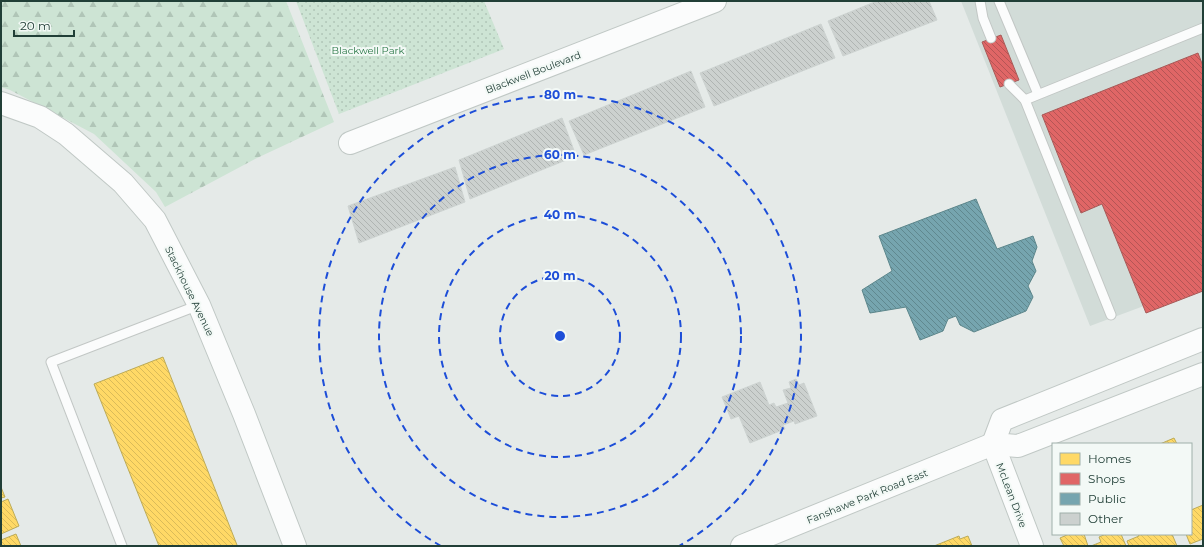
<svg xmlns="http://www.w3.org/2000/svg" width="1204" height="547" viewBox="0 0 1204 547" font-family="Montserrat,sans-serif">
<defs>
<pattern id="green-dots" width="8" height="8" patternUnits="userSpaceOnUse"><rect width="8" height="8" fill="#cde4d4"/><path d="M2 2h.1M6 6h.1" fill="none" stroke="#b0c5b7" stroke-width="1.8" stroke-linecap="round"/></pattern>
<pattern id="forest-firs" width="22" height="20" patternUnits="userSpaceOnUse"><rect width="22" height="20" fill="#cde4d4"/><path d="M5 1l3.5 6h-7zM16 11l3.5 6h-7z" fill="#b0c5b7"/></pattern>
<pattern id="homes-back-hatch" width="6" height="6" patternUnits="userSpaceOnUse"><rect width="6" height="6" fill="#ffd966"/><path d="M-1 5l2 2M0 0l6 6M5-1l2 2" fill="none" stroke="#dabb59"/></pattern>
<pattern id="shops-back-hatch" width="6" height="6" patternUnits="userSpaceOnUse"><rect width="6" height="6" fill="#e06666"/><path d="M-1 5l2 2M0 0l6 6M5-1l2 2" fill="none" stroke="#b55555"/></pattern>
<pattern id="public-back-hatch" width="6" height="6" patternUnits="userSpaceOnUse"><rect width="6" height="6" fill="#76a5af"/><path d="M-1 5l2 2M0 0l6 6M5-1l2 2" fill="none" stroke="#60888f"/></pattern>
<pattern id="building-back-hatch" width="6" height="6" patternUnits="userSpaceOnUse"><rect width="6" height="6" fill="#ccd1cf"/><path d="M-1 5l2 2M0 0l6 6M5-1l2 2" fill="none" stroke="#afb4b2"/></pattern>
</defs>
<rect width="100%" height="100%" fill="#e5eae8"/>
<path fill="#d2dcd8" d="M961 1H1203V284L1090 326Z"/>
<path fill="url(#green-dots)" d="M296 1H484L504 49 339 114Z"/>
<path fill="url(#forest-firs)" d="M1 1H286L334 122 257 158 165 207 156 192 94 134 10 90 1 87Z"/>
<g fill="url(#homes-back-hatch)" stroke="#bcab58">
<path d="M163 357 237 545 236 546H159L94 384Z"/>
<path d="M1174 438 1177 444H1160Z"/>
<path d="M1 487 5 497 1 498Z"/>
<path d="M8 499 19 526 1 534V502Z"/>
<path d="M1203 505V539L1190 544 1186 534H1191V510Z"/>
<path d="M16 534 21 546H1V540Z"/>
<path d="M1069 534H1084L1088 546H1064L1060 538Z"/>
<path d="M1106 534H1121L1126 546H1091L1101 542 1099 537Z"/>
<path d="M1138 534H1172L1177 546H1129L1127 541 1139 536Z"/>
<path d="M959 536 960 539 968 536 972 546H934Z"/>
</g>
<g fill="url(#shops-back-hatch)" stroke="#a75a58">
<path d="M1001 35 1019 80 1000 87 982 42Z"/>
<path d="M1198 53 1203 66V291L1146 313 1102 204 1081 213 1042 115Z"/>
</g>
<path fill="url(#public-back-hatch)" stroke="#5c868b" d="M976 199 997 249 1033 236 1037 247 1032 261 1036 271 1028 286 1033 297 1026 311 974 332 960 325 956 316 948 319 943 331 920 340 906 307 870 313 862 290 892 271 879 236Z"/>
<g fill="url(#building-back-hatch)" stroke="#cdd3d1">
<path d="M877 1H929L937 20 843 56 828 21Z"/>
<path d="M821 24 835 58 714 106 700 73Z"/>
<path d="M691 71 705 107 584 155 569 121Z"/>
<path d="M562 118 576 156 470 199 459 160Z"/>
<path d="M455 167 465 202 359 243 348 206Z"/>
<path d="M796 379 799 385 804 383 817 416 795 424 794 421 783 425 785 429 750 443 739 416 731 419 722 397 760 382 769 405 774 403 776 407 788 403 783 390 791 388 789 382Z"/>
</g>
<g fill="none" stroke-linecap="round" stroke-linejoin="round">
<defs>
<g id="lane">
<path d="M980 1 983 18 991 38"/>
<path d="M999 1 1038 94"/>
<path d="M1009 84 1025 100 1111 315"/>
<path d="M1025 100 1203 28"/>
<path d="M122 546 51 362 199 305"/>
</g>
<g id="secondary">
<path d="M1 103 40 117 66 134 123 183 155 220 199 305 244 414 295 546"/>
<path d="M350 143 715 1"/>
<path d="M993 444 1002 420 1203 339"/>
<path d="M993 444 1032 546"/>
<path d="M742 546 993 444 1018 446 1203 374"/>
</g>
</defs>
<use href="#lane" stroke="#c2c7c5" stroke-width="11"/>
<use href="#secondary" stroke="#c0c8c5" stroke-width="24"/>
<use href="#lane" stroke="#fbfcfc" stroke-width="9"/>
<use href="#secondary" stroke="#fbfcfc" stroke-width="22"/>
</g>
<g fill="none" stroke="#1d4ed8" stroke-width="2" stroke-dasharray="7 5">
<circle cx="560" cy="336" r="60"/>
<circle cx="560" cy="336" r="121"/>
<circle cx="560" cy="336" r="181"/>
<path d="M441 546A241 241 0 1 1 679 546"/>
</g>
<g text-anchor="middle" stroke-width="4" stroke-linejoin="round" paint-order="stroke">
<g font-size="10" fill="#2a7847" stroke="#f3f9f6">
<text x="368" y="54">Blackwell Park</text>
</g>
<g font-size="10" fill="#213f37" stroke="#f3f9f6">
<text transform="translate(533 72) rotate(-21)" y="4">Blackwell Boulevard</text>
<text transform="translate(190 291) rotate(64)" y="4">Stackhouse Avenue</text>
<text transform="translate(1012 495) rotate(69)" y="4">McLean Drive</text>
<text transform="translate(867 496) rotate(-22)" y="4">Fanshawe Park Road East</text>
</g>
</g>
<circle cx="560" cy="336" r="6" fill="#1d4ed8" stroke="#f3f9f6" stroke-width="2"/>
<g font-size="12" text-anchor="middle" font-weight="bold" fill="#1d4ed8" stroke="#f3f9f6" stroke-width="4" stroke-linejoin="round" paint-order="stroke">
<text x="560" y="99">80 m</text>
<text x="560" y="159">60 m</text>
<text x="560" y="219">40 m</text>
<text x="560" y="280">20 m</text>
</g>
<rect width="1204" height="547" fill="none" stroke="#213f37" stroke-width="4"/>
<rect x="1052" y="443" width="140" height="92" fill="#f3f9f6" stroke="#9fafaa"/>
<rect x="1060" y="453" width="20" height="12" fill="#ffd966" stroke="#9fafaa"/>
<text x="1088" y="463" font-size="12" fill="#213f37">Homes</text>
<rect x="1060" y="473" width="20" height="12" fill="#e06666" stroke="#9fafaa"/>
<text x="1088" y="483" font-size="12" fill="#213f37">Shops</text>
<rect x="1060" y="493" width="20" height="12" fill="#76a5af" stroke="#9fafaa"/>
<text x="1088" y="503" font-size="12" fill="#213f37">Public</text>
<rect x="1060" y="513" width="20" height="12" fill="#ccd1cf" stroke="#9fafaa"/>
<text x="1088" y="523" font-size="12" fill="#213f37">Other</text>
<path d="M14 30v6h60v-6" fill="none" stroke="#213f37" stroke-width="2"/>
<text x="20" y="30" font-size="12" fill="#213f37" stroke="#f3f9f6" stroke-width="3" paint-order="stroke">20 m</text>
</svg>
